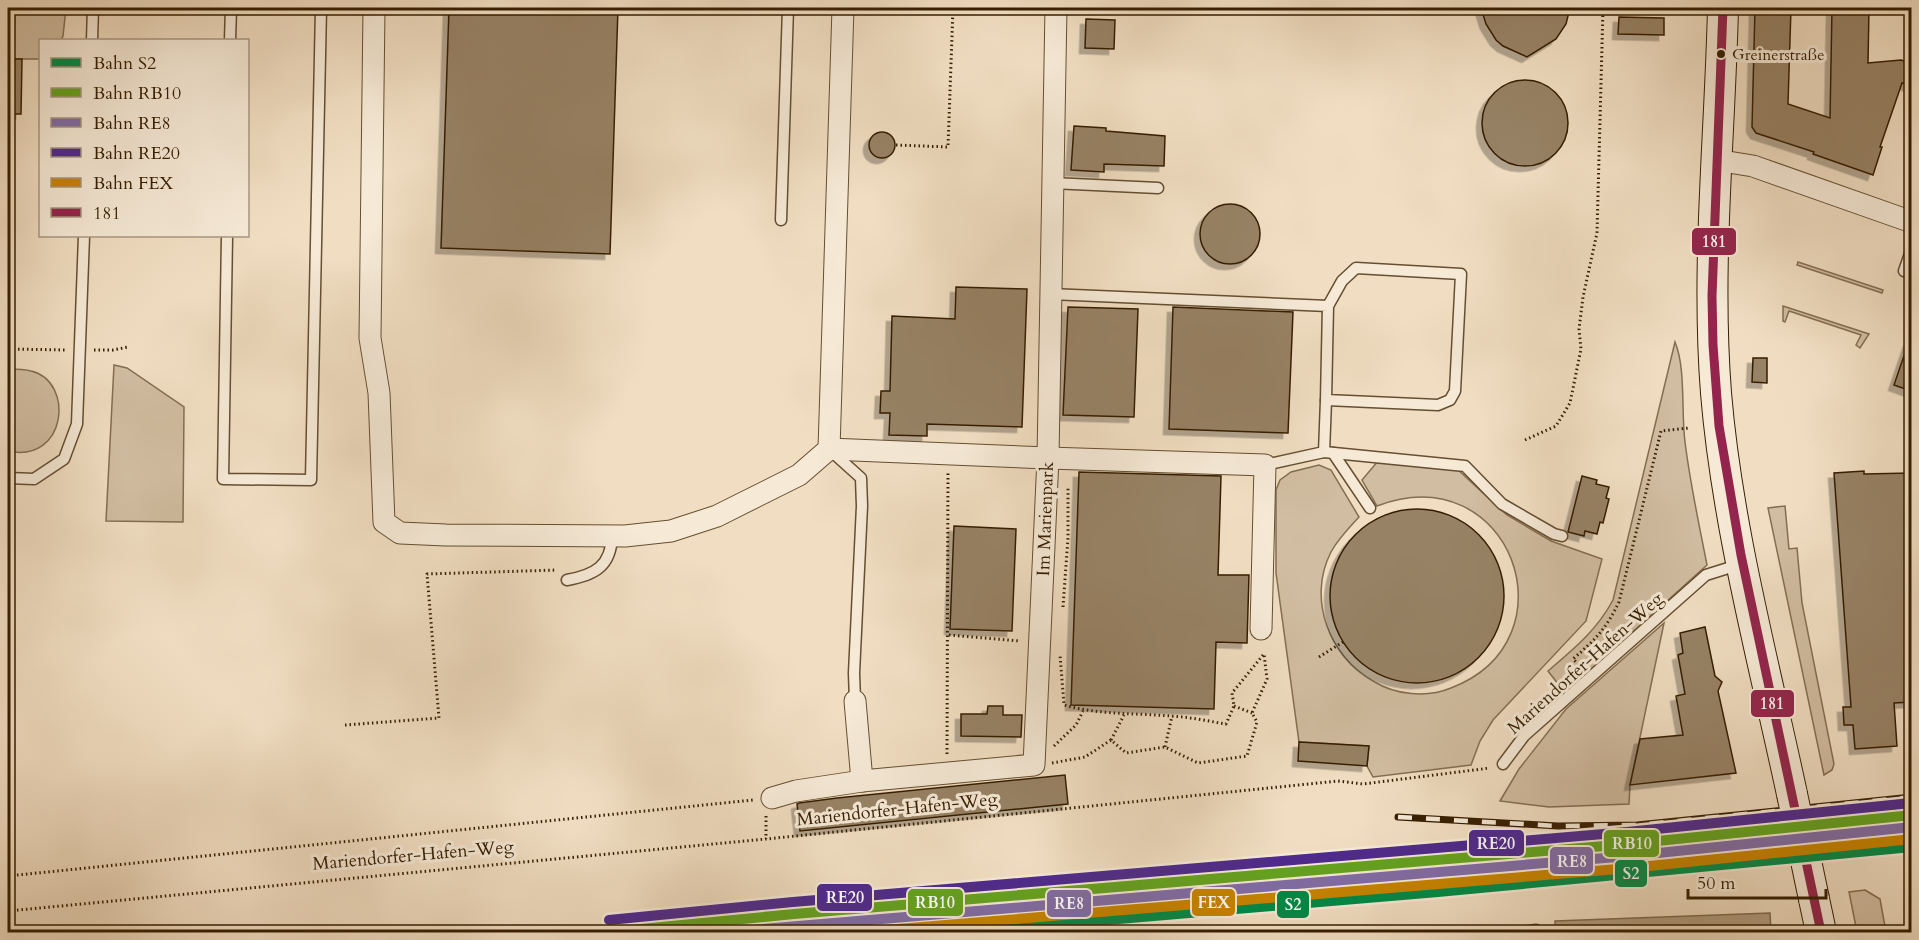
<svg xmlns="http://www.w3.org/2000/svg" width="1919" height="940" viewBox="0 0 1919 940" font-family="Cardo,serif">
<defs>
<filter id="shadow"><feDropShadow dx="-5.5" dy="5.5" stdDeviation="0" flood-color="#0004"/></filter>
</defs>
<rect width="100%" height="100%" fill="#f1dec2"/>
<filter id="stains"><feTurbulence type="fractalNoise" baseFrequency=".00333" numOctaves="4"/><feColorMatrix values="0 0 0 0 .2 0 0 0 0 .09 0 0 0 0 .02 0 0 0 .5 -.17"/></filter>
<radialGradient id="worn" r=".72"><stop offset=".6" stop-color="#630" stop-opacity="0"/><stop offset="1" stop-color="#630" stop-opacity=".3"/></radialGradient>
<g fill="#d1bda1" stroke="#846e51" stroke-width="1.5">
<path d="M15 8H66L63 36 61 40H40V59H14Z"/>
<path d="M1798 262 1883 290 1882 293 1797 265Z"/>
<path d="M1783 306 1869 334 1860 348 1856 345 1861 335 1789 311 1785 322 1783 321Z"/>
<path d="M1675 342C1686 368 1681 412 1685 442 1690 483 1699 524 1707 565L1585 675 1562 689 1548 671C1574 649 1597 630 1613 600Z"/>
<path d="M114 365 127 368 184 407 183 522 106 521Z"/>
<path d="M8 369C16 369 24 369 31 371 75 381 67 464 8 451Z"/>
<path d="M1378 461 1457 469 1507 515 1551 541 1602 559 1586 621 1493 720 1480 741 1471 765 1373 777 1367 766 1369 746 1299 742 1276 573V490L1280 480 1291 472 1319 465 1331 470 1359 517C1349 528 1338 539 1331 552 1307 599 1329 656 1373 681 1395 695 1427 698 1451 688 1577 640 1511 455 1377 506L1362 480Z"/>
<path d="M1785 506 1789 549 1797 548 1802 603 1834 764 1832 770 1824 775 1768 508Z"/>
<path d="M1664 623 1630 785 1629 804 1549 807 1500 801 1519 769 1566 709Z"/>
<path d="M1865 890 1880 899 1886 932H1857L1849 892Z"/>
</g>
<path fill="#b19d80" stroke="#806a4d" stroke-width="1.5" d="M1770 913 1771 932H1555V921Z"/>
<g fill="#978265" stroke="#361e01" stroke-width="1.5" filter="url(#shadow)">
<path d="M449 8H618L610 254 441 248Z"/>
<path d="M1481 8H1570L1566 24 1556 39 1527 57 1503 46 1496 40 1486 24Z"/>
<path d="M1755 8H1791L1788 104 1830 118 1832 8H1869L1868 63 1901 60 1911 63V86L1902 83 1880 147H1882L1873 175 1813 154 1814 152 1756 133 1752 127Z"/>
<path d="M1619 17 1664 18V35L1618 34Z"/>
<path d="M1086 19 1115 20 1114 49 1085 48Z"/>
<path d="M8 59H22L21 114H8Z"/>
<circle cx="1525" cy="123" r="43"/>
<path d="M1074 126 1106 128V131L1165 136 1164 166 1104 164V172L1071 170Z"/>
<circle cx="882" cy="145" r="13"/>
<circle cx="1230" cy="234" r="30"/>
<path d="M956 287 1027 289 1022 427 927 424V436L889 435 890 413H880L881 391H890L892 316 955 319Z"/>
<path d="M1068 307 1138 309 1134 417 1063 415Z"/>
<path d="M1173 307 1293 312 1288 433 1169 429Z"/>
<path d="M1909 341H1911V391L1894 385Z"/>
<path d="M1753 358H1767V383L1752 382Z"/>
<path d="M1864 471V474L1911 473V702L1894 703 1897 746 1855 749 1853 725H1844L1843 707H1851L1834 473Z"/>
<path d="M1079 472 1221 476 1218 575H1249L1247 643 1216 642 1214 709 1071 705Z"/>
<path d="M1582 476 1597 480 1596 484 1609 487 1606 498 1609 499 1603 523 1600 522 1597 534 1585 531 1584 536 1568 532Z"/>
<circle cx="1417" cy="596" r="87"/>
<path d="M954 526 1016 529 1012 631 950 629Z"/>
<path d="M1705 627 1715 676 1722 682 1718 691 1736 773 1630 785 1640 739 1683 735 1676 696 1685 694 1678 655 1683 653 1680 633Z"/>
<path d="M988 706H1003V715H1022L1021 737 961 736V714H987Z"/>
<path d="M1299 742 1369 746 1367 766 1298 761Z"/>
<path d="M1065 775 1068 804 800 831 797 804 799 803 837 798Z"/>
</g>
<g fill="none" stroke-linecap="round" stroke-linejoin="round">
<defs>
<g id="lane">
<path d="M92 40 93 8"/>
<path d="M230 40 231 8"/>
<path d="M1052 183 1158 188"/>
<path d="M781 220 788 8"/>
<path d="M227 236 223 479 311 480 321 8"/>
<path d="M1904 271 1912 248"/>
<path d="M1050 294 1328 306 1342 281 1356 268 1461 274 1455 391 1450 400 1438 405 1326 400 1328 306"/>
<path d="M831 451 861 478 862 506 854 673 855 701"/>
<path d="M1324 452 1465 466 1502 504 1554 534 1562 536"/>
<path d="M1333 453 1370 508"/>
<path d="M1265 465 1324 452 1326 400"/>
<path d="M8 478 34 479 64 459 77 424 84 236"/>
<path d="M567 580C595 575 611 566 612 536"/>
<path d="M1503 764 1524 736 1706 575 1741 564"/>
<path d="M1523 932 1536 930"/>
</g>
<g id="street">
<path d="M374 8 370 338 379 393 384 522 400 533 446 535 625 536 671 531 717 516 799 475 829 449 1048 458 1265 465 1261 629"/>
<path d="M1716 160 1753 166 1912 222"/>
<path d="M829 449 843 8"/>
<path d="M855 701 862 781"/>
<path d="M772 798 796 791 862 781 1034 765 1048 458 1056 8"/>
</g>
<g id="secondary">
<path d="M1723 8C1720 136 1706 265 1716 393 1727 526 1764 663 1792 794"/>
<path d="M1814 899 1821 932"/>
</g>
</defs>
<use href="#lane" stroke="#654e31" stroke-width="13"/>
<use href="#street" stroke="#654e31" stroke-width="23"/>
<use href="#secondary" stroke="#361e01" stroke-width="32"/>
<g stroke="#361e01" stroke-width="3" stroke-dasharray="1.5 3" stroke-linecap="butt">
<path d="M896 145 948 147 953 8"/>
<path d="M9 349 67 350"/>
<path d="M94 350H113L128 347"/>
<path d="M1525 440 1556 426 1570 403 1581 349 1579 329 1583 297 1597 233 1603 8"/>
<path d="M1063 607 1068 538V488"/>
<path d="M949 635 1020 641"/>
<path d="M1319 657 1343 642"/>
<path d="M1582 668 1573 659C1595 640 1606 629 1619 602L1661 431 1689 428"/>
<path d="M1234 706 1252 713"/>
<path d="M345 725 439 718 427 574 557 570"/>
<path d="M1111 740 1124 715"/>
<path d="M1054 746 1076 725 1083 711"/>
<path d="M1165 747 1172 716"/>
<path d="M947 754 948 472"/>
<path d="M1052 763 1085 757 1111 740 1126 753 1165 747 1198 763 1247 756 1257 722 1252 713 1267 679 1264 654 1232 693 1234 706 1226 724C1208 721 1189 717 1171 716 1135 713 1099 715 1064 705L1060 655"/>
<path d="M766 816V839"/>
<path d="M8 876 753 800"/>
<path d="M8 911 766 839 1338 781 1363 784 1490 768"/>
</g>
<use href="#lane" stroke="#f6ead7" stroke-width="10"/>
<use href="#street" stroke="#f6ead7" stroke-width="21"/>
<use href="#secondary" stroke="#f6ead7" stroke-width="30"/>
<defs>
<path id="rail" d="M1398 817 1558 826 1637 825 1912 797"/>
</defs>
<use href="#rail" stroke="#361e01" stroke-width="7"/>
<use href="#rail" stroke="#f6ead7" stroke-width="4.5" stroke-dasharray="14" stroke-linecap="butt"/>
<defs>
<path id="secondary-bridge" d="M1792 794 1814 899"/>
</defs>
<use href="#secondary-bridge" stroke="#361e01" stroke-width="32" stroke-linecap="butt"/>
<use href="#secondary-bridge" stroke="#f6ead7" stroke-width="30"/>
<defs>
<path id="bus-1" d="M1723 8 1712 296 1713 345 1719 426 1741 555 1821 932"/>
</defs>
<use href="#bus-1" stroke="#f6ead7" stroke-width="14"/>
<use href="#bus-1" stroke="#94244d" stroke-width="9"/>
<defs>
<path id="rail-1" d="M967 932 1438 892 1912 847"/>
<path id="rail-2" d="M610 932 794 914 1628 844 1912 815"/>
<path id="rail-3" d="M728 932 1629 856 1912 827"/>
<path id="rail-4" d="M609 920 793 902 1627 832 1911 803"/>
<path id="rail-5" d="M861 932 1630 868 1912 839"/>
</defs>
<use href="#rail-1" stroke="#f6ead7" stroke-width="15"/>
<use href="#rail-2" stroke="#f6ead7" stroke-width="15"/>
<use href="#rail-3" stroke="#f6ead7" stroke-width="15"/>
<use href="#rail-4" stroke="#f6ead7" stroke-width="15"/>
<use href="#rail-5" stroke="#f6ead7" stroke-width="15"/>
<use href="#rail-1" stroke="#018a47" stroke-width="10"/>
<use href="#rail-2" stroke="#64a320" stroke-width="10"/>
<use href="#rail-3" stroke="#816da6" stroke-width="10"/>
<use href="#rail-4" stroke="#4e2a8e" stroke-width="10"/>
<use href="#rail-5" stroke="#c78400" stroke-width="10"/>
</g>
<circle fill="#361e01" stroke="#f6ead7" stroke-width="2" cx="1721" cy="54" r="5"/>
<g text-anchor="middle" stroke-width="6" stroke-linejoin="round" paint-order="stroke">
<g font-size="16" fill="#361e01" stroke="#f6ead7" text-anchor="start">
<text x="1732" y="60">Greinerstraße</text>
</g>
<g font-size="18" fill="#361e01" stroke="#f6ead7">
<text transform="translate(1045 519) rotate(-88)" y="6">Im Marienpark</text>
<text transform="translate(1585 663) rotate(-42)" y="6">Mariendorfer-Hafen-Weg</text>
<text transform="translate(897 809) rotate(-6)" y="6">Mariendorfer-Hafen-Weg</text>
<text transform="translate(413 855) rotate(-5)" y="6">Mariendorfer-Hafen-Weg</text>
</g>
</g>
<g stroke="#f6ead7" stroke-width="2">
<rect x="1691" y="227" width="46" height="29" rx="6" fill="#94244d"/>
<rect x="1750" y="689" width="45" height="29" rx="6" fill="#94244d"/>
<rect x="1468" y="829" width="57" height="28" rx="6" fill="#4e2a8e"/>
<rect x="1603" y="829" width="57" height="29" rx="6" fill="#64a320"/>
<rect x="1549" y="846" width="45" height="29" rx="6" fill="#816da6"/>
<rect x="1614" y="859" width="34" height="29" rx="6" fill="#018a47"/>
<rect x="816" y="883" width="57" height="29" rx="6" fill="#4e2a8e"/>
<rect x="907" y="888" width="57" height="29" rx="6" fill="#64a320"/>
<rect x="1191" y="888" width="45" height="29" rx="6" fill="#c78400"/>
<rect x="1046" y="889" width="46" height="29" rx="6" fill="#816da6"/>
<rect x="1276" y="890" width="34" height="29" rx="6" fill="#018a47"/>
</g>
<g font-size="16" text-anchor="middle" font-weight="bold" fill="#fff">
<text x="1714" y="247">181</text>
<text x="1772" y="709">181</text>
<text x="1496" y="849">RE20</text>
<text x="1632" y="849">RB10</text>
<text x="1572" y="867">RE8</text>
<text x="1631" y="879">S2</text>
<text x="845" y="903">RE20</text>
<text x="935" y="908">RB10</text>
<text x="1214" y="908">FEX</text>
<text x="1069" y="909">RE8</text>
<text x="1293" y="910">S2</text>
</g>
<rect width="1919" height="940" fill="none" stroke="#f1dec2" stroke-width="30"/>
<rect x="9" y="9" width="1901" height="922" fill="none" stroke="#361e01" stroke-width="3"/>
<rect x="15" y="15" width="1889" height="910" fill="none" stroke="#361e01" stroke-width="1.5"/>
<rect x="39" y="39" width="210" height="198" fill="#f6ead7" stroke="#a99881" stroke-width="1.5"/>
<rect x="51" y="58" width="30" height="9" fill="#018a47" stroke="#a99881" stroke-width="1.5"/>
<text x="93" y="69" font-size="18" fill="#361e01">Bahn S2</text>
<rect x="51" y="88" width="30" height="9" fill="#64a320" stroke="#a99881" stroke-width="1.5"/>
<text x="93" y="99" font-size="18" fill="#361e01">Bahn RB10</text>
<rect x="51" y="118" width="30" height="9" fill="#816da6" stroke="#a99881" stroke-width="1.5"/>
<text x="93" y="129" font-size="18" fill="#361e01">Bahn RE8</text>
<rect x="51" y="148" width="30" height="9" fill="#4e2a8e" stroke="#a99881" stroke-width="1.5"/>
<text x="93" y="159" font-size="18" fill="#361e01">Bahn RE20</text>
<rect x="51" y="178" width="30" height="9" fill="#c78400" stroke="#a99881" stroke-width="1.5"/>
<text x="93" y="189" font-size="18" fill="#361e01">Bahn FEX</text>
<rect x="51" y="208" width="30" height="9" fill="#94244d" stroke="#a99881" stroke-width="1.5"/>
<text x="93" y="219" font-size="18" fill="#361e01">181</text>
<path d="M1688 889v9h138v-9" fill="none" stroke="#361e01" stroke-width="3"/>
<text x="1697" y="889" font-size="18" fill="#361e01" stroke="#f6ead7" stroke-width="4.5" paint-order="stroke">50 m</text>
<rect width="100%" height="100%" filter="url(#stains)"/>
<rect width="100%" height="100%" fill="url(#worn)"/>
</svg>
